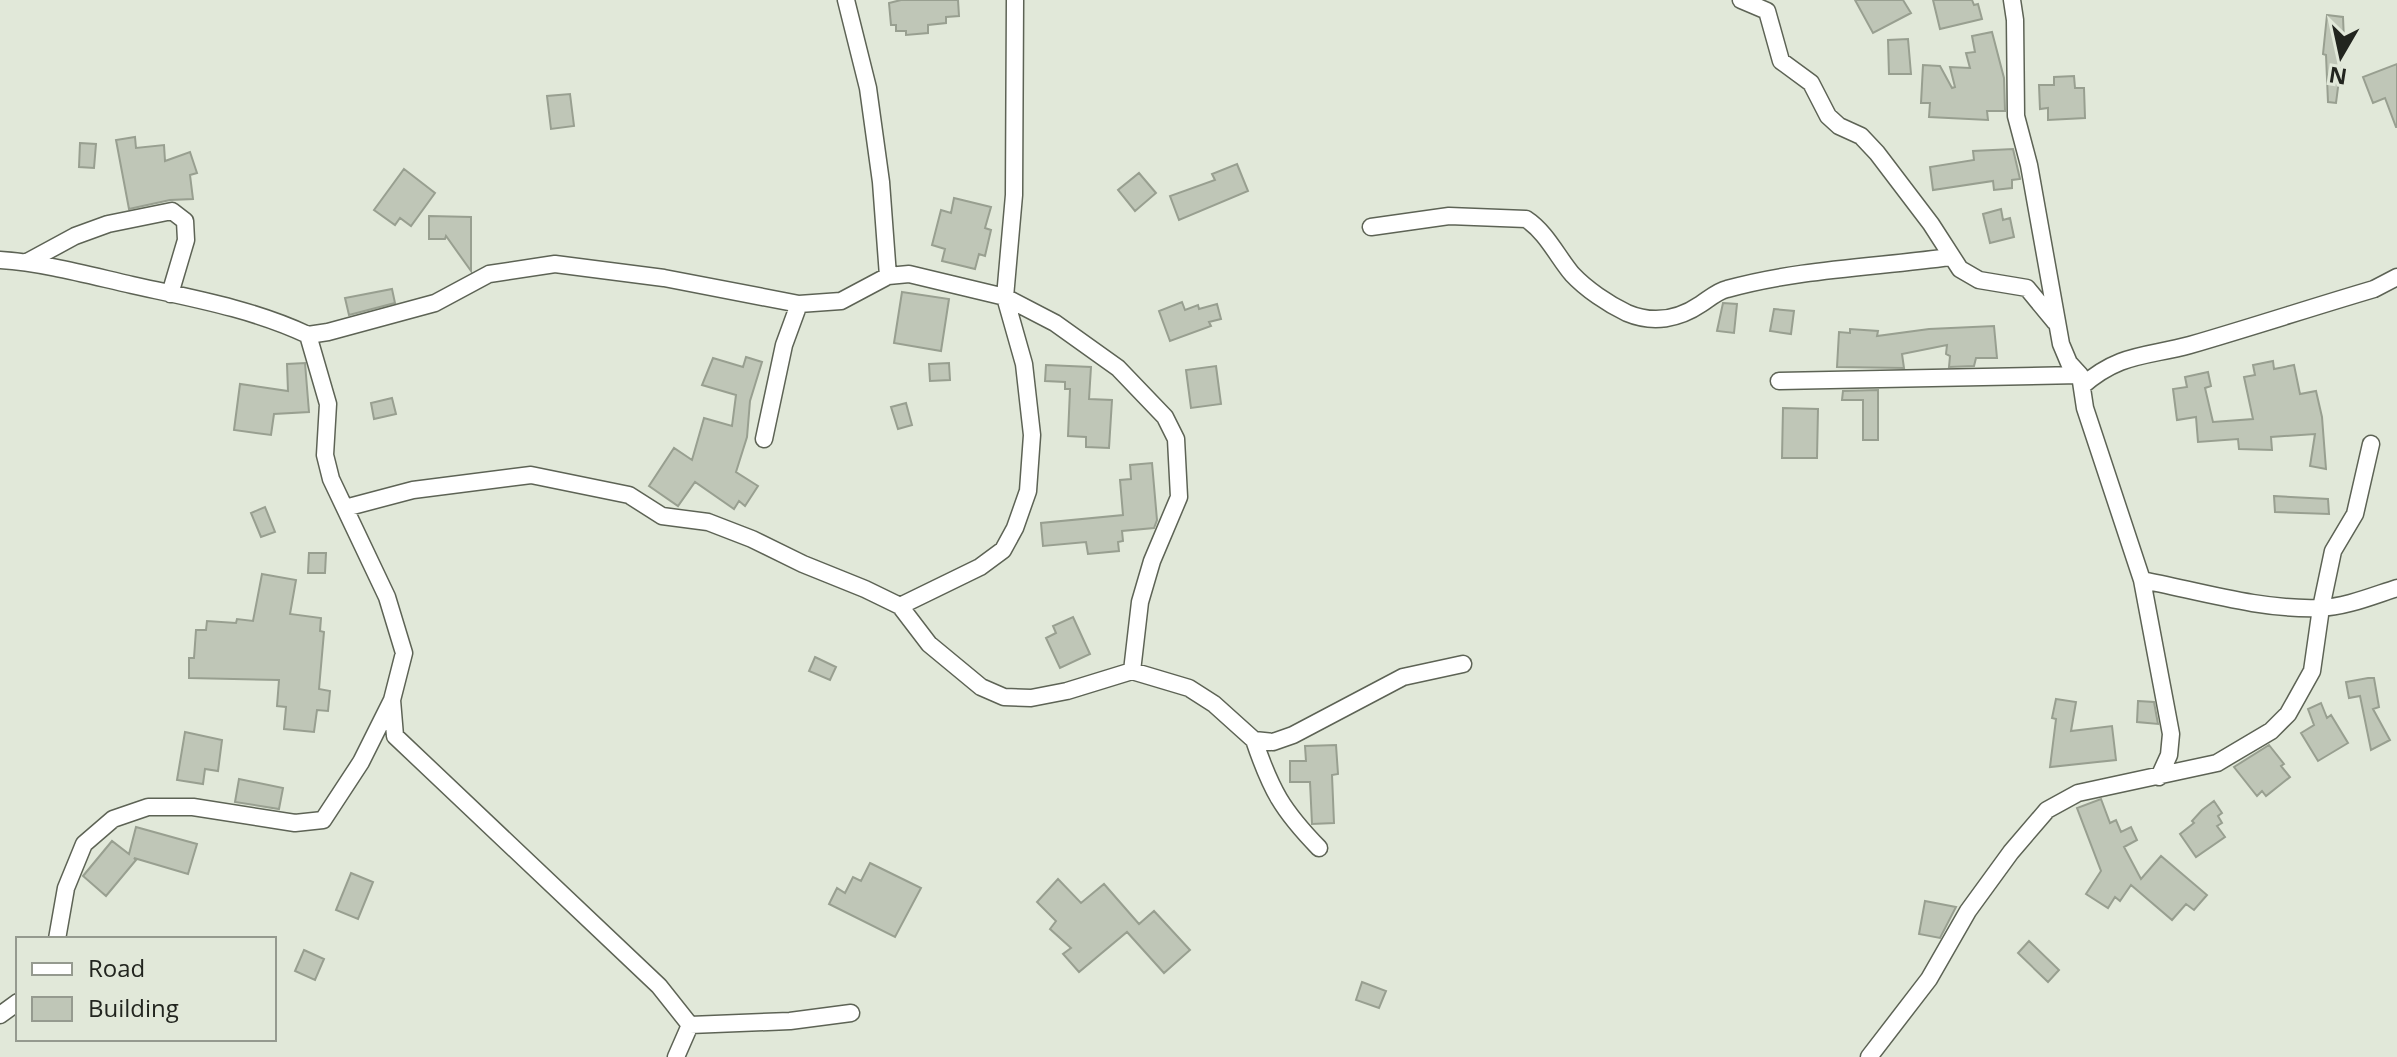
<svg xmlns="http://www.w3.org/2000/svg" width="2397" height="1057" viewBox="0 0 2397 1057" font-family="'Open Sans',sans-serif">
  <rect width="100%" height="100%" fill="#e1e8d9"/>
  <!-- building -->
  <path fill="#bfc6b7" stroke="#989f90" stroke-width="2" d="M901,0H958L959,16L946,17V23L928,25V33L906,35V31H896V25H891L889,3Z
    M1855,0H1903L1911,13L1873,33Z
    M1933,0H1972L1974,5L1978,4L1982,19L1940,29Z
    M2327,15L2343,17L2344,41L2336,103L2328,102L2326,55L2323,54Z
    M1992,32L2004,78L2005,111H1987L1988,120L1929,117L1930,103H1921L1923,65L1940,66L1952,88L1955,87L1950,67L1970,68L1966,53L1975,52L1972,36Z
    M1908,39L1911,74H1889L1888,40Z
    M2397,64V127H2396L2385,98L2373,103L2363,77Z
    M2074,76L2075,88H2084L2085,118L2048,120V108L2040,109L2039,85H2054V77Z
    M570,94L574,126L551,129L547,96Z
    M135,137L136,148L164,145L165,161L190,152L197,173L190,175L193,199L170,200L129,209L116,140Z
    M80,143L96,144L94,168L79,167Z
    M2013,149L2020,179L2012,180V188L1994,190L1993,181L1933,190L1930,167L1974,160L1973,151Z
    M1237,164L1248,191L1179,220L1170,196L1215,180L1212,174Z
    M404,169L435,193L411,226L400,218L395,225L374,210Z
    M1139,173L1156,193L1135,211L1118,190Z
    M954,198L991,207L985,228L991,230L985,256L979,254L975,269L942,261L945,249L932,245L941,210L951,213Z
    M2001,209L2003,220L2010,218L2014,237L1990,243L1983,214Z
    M429,216L471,217V271L446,236L445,239H429Z
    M392,289L395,303L349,315L345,298Z
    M902,292L949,299L941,351L894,343Z
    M1182,302L1185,310L1198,305L1199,309L1217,304L1221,319L1209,322L1211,326L1170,341L1159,311Z
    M1723,303L1737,304L1734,333L1717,331Z
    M1774,309L1794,311L1791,334L1770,331Z
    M1994,326L1997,358H1976L1974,366L1949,367L1950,356L1946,354L1947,345L1902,354L1904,368L1837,367L1839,332L1850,333V329L1878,331L1877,336L1929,329Z
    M746,357L762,362L750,401L747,437L736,472L758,486L745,506L739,501L734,509L695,482L678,506L649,486L674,448L692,460L704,418L732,426L736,395L702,385L713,358L743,367Z
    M2273,361L2274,369L2294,365L2300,394L2316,391L2322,417L2326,469L2310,466L2315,434L2271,437L2272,450L2239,449L2238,439L2198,442L2196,417L2177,420L2173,389L2187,387L2185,377L2208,372L2211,386L2205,388L2213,422L2253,419L2244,377L2255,375L2253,365Z
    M305,363L309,412L274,414L271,435L234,430L240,384L288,391L287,364Z
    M949,363L950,380L930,381L929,364Z
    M1046,365L1091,367L1089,399L1112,400L1109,448L1086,447V437L1068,436L1070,389H1065V382L1045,381Z
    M1216,366L1221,404L1191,408L1186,370Z
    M1878,390V440H1863V400H1842L1843,391Z
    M392,398L396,414L374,419L371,403Z
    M906,403L912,425L898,429L891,407Z
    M1783,408L1818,409L1817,458H1782Z
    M1152,463L1157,520L1154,528L1122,531L1123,541L1118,542L1119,551L1088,554L1086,542L1043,546L1041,523L1123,515L1120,480L1131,479L1130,465Z
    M2274,496L2328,499L2329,514L2275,512Z
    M265,507L275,532L261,537L251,513Z
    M309,553H326L325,573H308Z
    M262,574L296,580L290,614L321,618L320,631L324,632L319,689L330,691L328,711L317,710L314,732L284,729L286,707L277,706L279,680L189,678V658H194L196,630H206L207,621L236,623L237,619L253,621Z
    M1073,617L1090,654L1060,668L1046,638L1056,633L1053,626Z
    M815,657L836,667L830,680L809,671Z
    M2368,678H2374L2379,707L2373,709L2390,740L2371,750L2360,696L2349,698L2346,682Z
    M2056,699L2076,702L2071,731L2112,726L2116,760L2050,767L2056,719L2052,718Z
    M2138,701L2154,702L2158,724L2137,722Z
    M2321,703L2327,718L2331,715L2348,743L2318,761L2301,733L2314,725L2308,709Z
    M185,732L222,740L218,771L205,769L203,784L177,780Z
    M1336,745L1338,774L1332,775L1334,823L1312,824L1310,782H1290V761H1306L1305,746Z
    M2269,745L2284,764L2281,766L2290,777L2266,796L2262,791L2257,796L2234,767Z
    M239,779L283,788L279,809L235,802Z
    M2101,799L2110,823L2116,820L2121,832L2131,827L2137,840L2124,847L2141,879L2161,856L2207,895L2194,910L2186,904L2172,920L2131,885L2120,901L2115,897L2108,908L2086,894L2101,871L2077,808Z
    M2214,801L2222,813L2218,816L2222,823L2217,826L2225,837L2196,857L2180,834L2194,823L2192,821L2202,810Z
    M136,827L197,844L188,874L134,858L136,860L106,896L83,876L112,841L129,854Z
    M870,863L921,888L895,937L829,904L837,888L845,893L853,877L861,881Z
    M351,873L373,882L358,919L336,910Z
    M1058,879L1081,903L1104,884L1139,924L1154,911L1190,950L1164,973L1127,932L1079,972L1063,954L1071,948L1050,929L1056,921L1037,902Z
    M1925,901L1956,907L1940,938L1919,934Z
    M2029,941L2059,970L2048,982L2018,953Z
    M304,950L324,959L315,980L295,971Z
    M1362,982L1386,991L1379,1008L1356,1000Z"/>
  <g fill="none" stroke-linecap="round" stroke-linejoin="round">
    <!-- minor casing -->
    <g stroke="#5d6355" stroke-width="19">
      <path id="minor" d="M846,0L868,88L881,182L888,276
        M1741,0L1767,11L1781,61L1811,83L1828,116L1839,126L1861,136L1877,153L1931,224L1960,269L1979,280L2027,288L2055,322
        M2012,0L2015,20L2016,116L2029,165L2061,344L2069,363L2080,375L2085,408L2142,580L2171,734L2169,755L2159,777
        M1371,227L1449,216L1526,219C1546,232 1557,256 1572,274C1586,289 1608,304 1627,313C1653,324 1679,319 1701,304C1710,298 1718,291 1727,289C1798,269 1878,267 1950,257
        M0,260C45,263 88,275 132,285C191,298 253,309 308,335L328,404L325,455L331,479L387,597L404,653L392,700L395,736L659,986L690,1025
        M27,262L75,236L108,224L172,211L185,221L186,240L170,294
        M308,335L328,332L435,303L489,274L555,264L664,278L799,304L841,301L888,276L909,274L1005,297L1055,323L1118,368L1165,417L1176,439L1179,497L1152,561L1140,602L1132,671
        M1779,381L2080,375
        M2082,386C2120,353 2145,357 2190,345C2252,327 2313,307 2374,289L2397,277
        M764,439L784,345L799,304
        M345,508L413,490L531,475L629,495L662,516L708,522L752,539L803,564L865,589L900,606L929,644L981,687L1004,697L1031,698L1067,691L1132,671L1189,688L1214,704L1254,740L1273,742L1293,735L1403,677L1463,664
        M2142,580C2199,591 2260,610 2319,608C2346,607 2372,596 2397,588
        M900,606L980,567L1003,550L1015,528L1028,491L1032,435L1024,364L1005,297L1014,195L1015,0
        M1254,740C1271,790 1282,810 1319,848
        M57,939L66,888L84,844L113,819L148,807H193L295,823L323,820L361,762L392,700
        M0,1015L18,1002
        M690,1025L790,1021L851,1013
        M676,1057L690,1025
        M1869,1057L1929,979L1968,911L2011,852L2047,810L2078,793L2217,763L2271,731L2288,714L2312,671L2321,608L2333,551L2355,514L2371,444"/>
    </g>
    <!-- minor -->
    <use href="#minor" stroke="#fff" stroke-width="16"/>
  </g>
  <!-- legend -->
  <rect x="16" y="937" width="260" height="104" fill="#e1e8d9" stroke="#959a8f" stroke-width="2"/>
  <rect x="32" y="963" width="40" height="12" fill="#ffffff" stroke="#959a8f" stroke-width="2"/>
  <text x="88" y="977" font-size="24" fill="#22251f">Road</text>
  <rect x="32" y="997" width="40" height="24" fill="#bfc6b7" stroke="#959a8f" stroke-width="2"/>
  <text x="88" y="1017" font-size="24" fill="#22251f">Building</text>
  <!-- north arrow -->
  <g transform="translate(2341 56) rotate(189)" stroke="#e1e8d9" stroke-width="6" paint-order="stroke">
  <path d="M0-6L14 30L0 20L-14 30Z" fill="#22251f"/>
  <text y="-12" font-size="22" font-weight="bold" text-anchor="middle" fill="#22251f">N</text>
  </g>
</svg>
